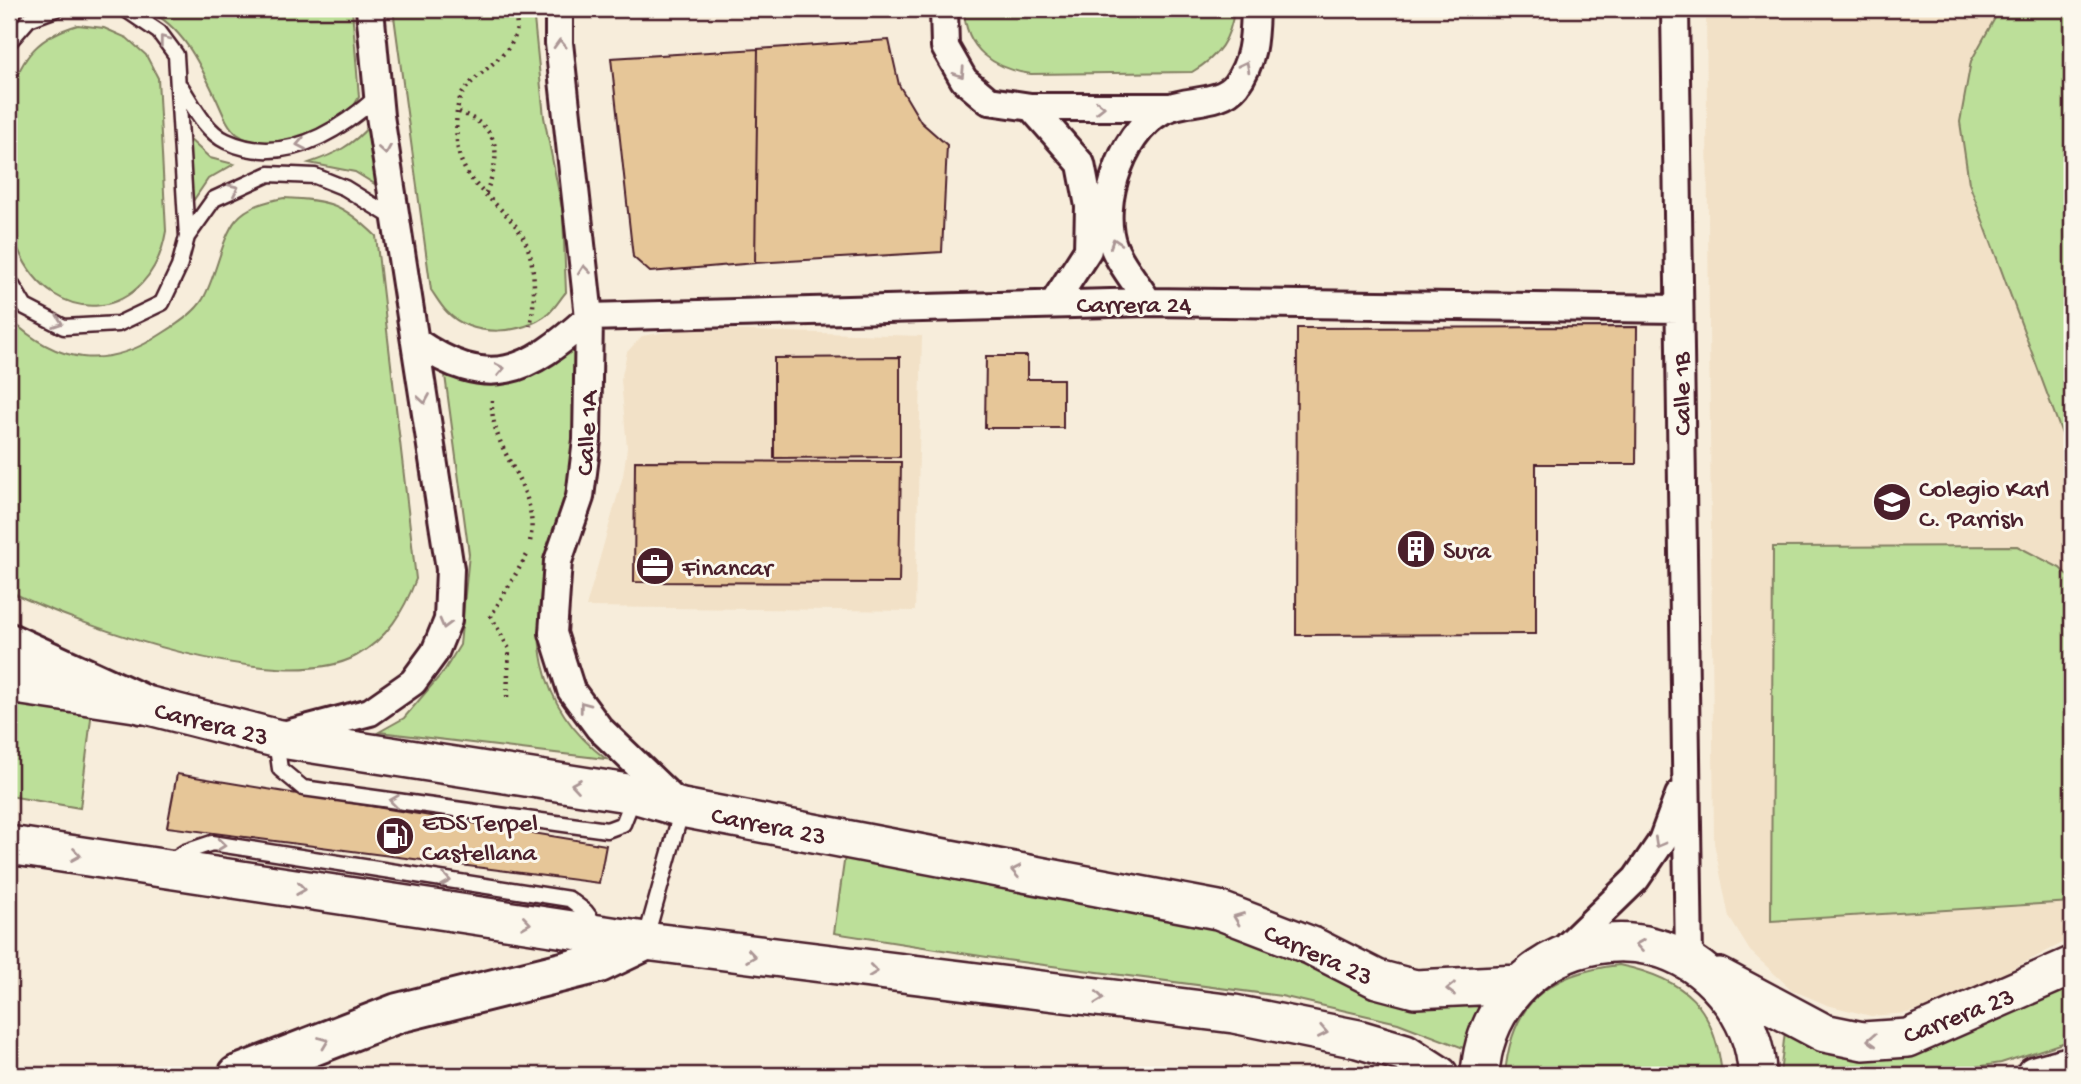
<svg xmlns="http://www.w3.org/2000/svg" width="2081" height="1084" viewBox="0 0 2081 1084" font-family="'Gochi Hand',sans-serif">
  <rect width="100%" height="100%" fill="#f7eddb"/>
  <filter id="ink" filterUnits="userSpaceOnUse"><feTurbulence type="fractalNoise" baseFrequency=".0143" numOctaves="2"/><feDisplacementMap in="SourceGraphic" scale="14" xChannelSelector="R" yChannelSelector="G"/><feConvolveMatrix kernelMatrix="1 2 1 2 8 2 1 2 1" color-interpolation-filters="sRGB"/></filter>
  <g filter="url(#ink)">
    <!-- built -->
    <path fill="#f2e1c7" d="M1706,9H2072V938L1947,1003L1907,1013L1871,1016L1827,1005L1792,990L1750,951L1729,917L1714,843Z
      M685,329L922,336L915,611L586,607L623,476L627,448L621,380L627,352L642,336Z"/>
    <!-- green -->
    <path fill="#bcdf99" stroke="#837f62" stroke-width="2" d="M146,9H352L359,97C347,121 326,134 300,139C280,142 255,147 237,134C226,125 221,108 215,96C199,62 182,26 146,9Z
      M393,9H533L544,117L563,213L566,292C560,299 555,308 548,314C522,335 472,338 447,312C441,306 436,297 431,290Z
      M964,9H1234C1231,39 1218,57 1192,72L1031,74C994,69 965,49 964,9Z
      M2000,9H2072V461L1969,183L1960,122L1971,61Z
      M78,25L104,28L127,38L146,55L158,78L166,231C151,321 54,333 18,249L11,93C22,55 40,36 78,25Z
      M370,125L378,186L355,172L309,163C335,154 352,146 370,125Z
      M188,138L210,158L234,164L208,179L193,201Z
      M284,198C330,200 343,204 376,236L416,579C404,611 387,639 356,656C281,697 81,627 9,591V318C57,364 106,371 163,333C176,325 195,313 203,299C216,277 222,237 236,220C247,206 268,201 284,198Z
      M575,340C577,364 584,391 582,415C580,435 576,457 572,478C567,502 553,524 548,548C530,633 533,703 606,759L379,732L404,718L444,671L460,645L469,554L444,368L468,378Z
      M2017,546L2060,568L2072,580V902L1771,921L1773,547Z
      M9,695L92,710L80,808L9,796Z
      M846,848L1216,923L1499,994L1474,1031L1466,1049L1398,1023L1281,996L1006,960L834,933Z
      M1619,965C1686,979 1715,1006 1722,1075H1505C1511,1002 1549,973 1619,965Z
      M2072,982V1040L2001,1063L1927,1075L1822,1072L1808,1075H1780L1785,1031L1911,1052L1941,1044Z"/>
    <!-- building -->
    <path fill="#e6c698" stroke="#4a1f2b" stroke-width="2" d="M889,40L899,85L921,122L947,145L942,252L755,263L758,49Z
      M758,49L755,263L650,272L633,257L611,58Z
      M1637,327L1636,464H1536V634L1296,635L1297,328Z
      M986,356H1027V379H1063V428H985Z
      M900,357V457L774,458V358Z
      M635,461L901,462L899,583L634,582Z
      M177,774L606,845L599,883L167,827Z"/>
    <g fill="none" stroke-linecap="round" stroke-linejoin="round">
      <!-- service casing -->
      <g stroke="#4a1f2b" stroke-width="19">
        <path id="service" d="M9,42L29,19L56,9
          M181,87C192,104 206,132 226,141C282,167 337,133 378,96
          M187,237L214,199L269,174L315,176L345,188L397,220
          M9,280L25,307L64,327L118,324L162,303L179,267L187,237L176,55L159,32L125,9
          M276,741L280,769L303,788L607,830L623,824L634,796
          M169,862L185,852L212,843L569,899L585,911L597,927
          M645,941L682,809"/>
      </g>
      <!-- minor casing -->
      <g stroke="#4a1f2b" stroke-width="32">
        <path id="minor" d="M559,9V43L589,317L587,440L580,497L558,561L553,633L571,690L599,728L678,804
          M944,9L945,47L964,80L989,101L1031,107L1081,164L1089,206L1088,250L1053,304
          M1675,9L1689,961
          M1031,107H1169
          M1148,302C1138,285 1122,267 1114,248C1096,204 1125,122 1171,107C1191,100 1222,103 1236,85C1254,61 1254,36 1255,9
          M415,341C489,392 527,373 589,317L1148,302L1679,309
          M283,735L370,712L413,682L435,652L448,620L450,569L380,116L370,9
          M1559,954L1636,879L1662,841L1679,795"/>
      </g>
      <!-- secondary casing -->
      <g stroke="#4a1f2b" stroke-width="42">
        <path id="secondary" d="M9,684L142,704L275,738L634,794L682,808L1218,910L1312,946L1377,979L1415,989L1519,984
          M9,845L645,941L1234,1014L1358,1039L1405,1053L1439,1075
          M1719,977L1824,1033L1863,1041L1908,1038L2072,966
          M1480,1075C1487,951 1643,895 1724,992C1744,1015 1757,1045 1757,1075
          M2035,1075L2072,1065"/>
      </g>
      <!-- trunk casing -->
      <g stroke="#4a1f2b" stroke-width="44">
        <path id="trunk" d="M9,643L142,704
          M238,1075L398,1013L599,963L645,941"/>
      </g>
      <!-- path -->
      <path stroke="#4a1f2b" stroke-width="4.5" stroke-dasharray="2 5" stroke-linecap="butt" d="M512,9C533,48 478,67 462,94C455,107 456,127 457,142C460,184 500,201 520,232C537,257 536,298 530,326
        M459,112C503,129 501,156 485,195
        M492,400C489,455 544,487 529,546
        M507,697L509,649L491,616L527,555"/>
      <!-- service -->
      <use href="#service" stroke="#fbf7ec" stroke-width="14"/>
      <!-- minor -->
      <use href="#minor" stroke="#fbf7ec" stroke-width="26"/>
      <!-- secondary -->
      <use href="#secondary" stroke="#fbf7ec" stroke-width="37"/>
      <!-- trunk -->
      <use href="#trunk" stroke="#fbf7ec" stroke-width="38"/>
    </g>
    <!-- one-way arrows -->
    <defs><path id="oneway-chevron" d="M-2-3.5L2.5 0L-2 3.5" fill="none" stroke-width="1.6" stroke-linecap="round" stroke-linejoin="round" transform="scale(1.75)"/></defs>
    <g stroke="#ab9695">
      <use href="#oneway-chevron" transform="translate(164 40) rotate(-128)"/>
      <use href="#oneway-chevron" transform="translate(560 44) rotate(-92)"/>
      <use href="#oneway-chevron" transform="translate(1245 66) rotate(-63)"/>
      <use href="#oneway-chevron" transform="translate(960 73) rotate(57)"/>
      <use href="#oneway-chevron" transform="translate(1100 107)"/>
      <use href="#oneway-chevron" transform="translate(301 144) rotate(169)"/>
      <use href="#oneway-chevron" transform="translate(385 150) rotate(81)"/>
      <use href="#oneway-chevron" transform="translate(234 189) rotate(-25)"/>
      <use href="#oneway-chevron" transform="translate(1115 243) rotate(-108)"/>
      <use href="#oneway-chevron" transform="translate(584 270) rotate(-96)"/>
      <use href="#oneway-chevron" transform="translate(58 322) rotate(20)"/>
      <use href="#oneway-chevron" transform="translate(500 369) rotate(-11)"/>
      <use href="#oneway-chevron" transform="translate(424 399) rotate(81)"/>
      <use href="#oneway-chevron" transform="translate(445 624) rotate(105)"/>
      <use href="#oneway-chevron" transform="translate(584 706) rotate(-127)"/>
      <use href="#oneway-chevron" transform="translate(576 785) rotate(-171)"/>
      <use href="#oneway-chevron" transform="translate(394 801) rotate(-172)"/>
      <use href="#oneway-chevron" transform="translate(1659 843) rotate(119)"/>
      <use href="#oneway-chevron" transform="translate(221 845) rotate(6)"/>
      <use href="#oneway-chevron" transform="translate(76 855) rotate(9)"/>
      <use href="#oneway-chevron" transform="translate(1016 871) rotate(-169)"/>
      <use href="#oneway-chevron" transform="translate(446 880) rotate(9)"/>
      <use href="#oneway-chevron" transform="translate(301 889) rotate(8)"/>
      <use href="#oneway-chevron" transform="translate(1238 918) rotate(-159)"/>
      <use href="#oneway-chevron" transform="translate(526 923) rotate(8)"/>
      <use href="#oneway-chevron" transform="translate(1640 945) rotate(-171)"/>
      <use href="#oneway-chevron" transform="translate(751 956) rotate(8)"/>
      <use href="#oneway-chevron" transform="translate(873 971) rotate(7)"/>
      <use href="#oneway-chevron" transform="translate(1451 989) rotate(180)"/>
      <use href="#oneway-chevron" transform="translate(1099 998) rotate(7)"/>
      <use href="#oneway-chevron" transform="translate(1323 1032) rotate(11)"/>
      <use href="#oneway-chevron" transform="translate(1872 1040) rotate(178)"/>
      <use href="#oneway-chevron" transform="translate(324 1042) rotate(-21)"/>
    </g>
  </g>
  <!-- icons -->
  <defs>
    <g id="school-disc" transform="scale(2.0125)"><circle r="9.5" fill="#4a1f2b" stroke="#fbf7ec"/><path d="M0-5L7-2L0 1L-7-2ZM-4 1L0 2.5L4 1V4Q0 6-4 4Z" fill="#fff"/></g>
    <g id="building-disc" transform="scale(2.0125)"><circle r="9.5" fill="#4a1f2b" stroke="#fbf7ec"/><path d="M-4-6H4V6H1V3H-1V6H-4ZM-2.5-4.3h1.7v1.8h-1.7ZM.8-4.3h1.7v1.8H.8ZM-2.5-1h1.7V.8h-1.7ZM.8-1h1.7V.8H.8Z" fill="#fff"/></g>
    <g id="office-disc" transform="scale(2.0125)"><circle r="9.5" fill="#4a1f2b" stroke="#fbf7ec"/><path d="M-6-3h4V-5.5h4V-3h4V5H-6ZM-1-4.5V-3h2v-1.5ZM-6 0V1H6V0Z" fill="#fff"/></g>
    <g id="fuel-disc" transform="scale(2.0125)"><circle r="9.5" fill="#4a1f2b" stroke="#fbf7ec"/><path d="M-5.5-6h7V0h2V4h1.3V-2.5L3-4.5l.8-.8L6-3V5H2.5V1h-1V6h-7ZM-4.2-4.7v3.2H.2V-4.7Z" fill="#fff"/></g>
  </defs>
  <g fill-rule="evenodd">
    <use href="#school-disc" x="1892" y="502"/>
    <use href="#building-disc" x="1416" y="549"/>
    <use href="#office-disc" x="655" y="566"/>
    <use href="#fuel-disc" x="395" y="836"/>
  </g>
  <g text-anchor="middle" stroke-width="6" stroke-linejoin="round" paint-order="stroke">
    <!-- street labels -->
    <g font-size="26" fill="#4a1f2b" stroke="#fbf7ec">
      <text x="1134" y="312">Carrera 24</text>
      <text transform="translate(1680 394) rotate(-91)" y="9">Calle 1B</text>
      <text transform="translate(585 433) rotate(-87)" y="9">Calle 1A</text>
      <text transform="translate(212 722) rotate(14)" y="9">Carrera 23</text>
      <text transform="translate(769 824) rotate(11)" y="9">Carrera 23</text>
      <text transform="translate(1319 953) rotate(24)" y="9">Carrera 23</text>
      <text transform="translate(1958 1014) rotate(-21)" y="9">Carrera 23</text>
    </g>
    <!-- poi labels -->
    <g font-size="26" fill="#4a1f2b" stroke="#fbf7ec" text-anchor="start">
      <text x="1919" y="496">Colegio Karl<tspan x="1919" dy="30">C. Parrish</tspan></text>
      <text x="1443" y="558">Sura</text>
      <text x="682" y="575">Financar</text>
      <text x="422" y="830">EDS Terpel<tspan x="422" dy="30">Castellana</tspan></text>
    </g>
  </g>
  <!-- margin -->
  <rect width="2081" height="1084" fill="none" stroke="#fbf7ec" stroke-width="35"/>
  <rect x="18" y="18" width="2046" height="1049" fill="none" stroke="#4a1f2b" stroke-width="2.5" filter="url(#ink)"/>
</svg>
